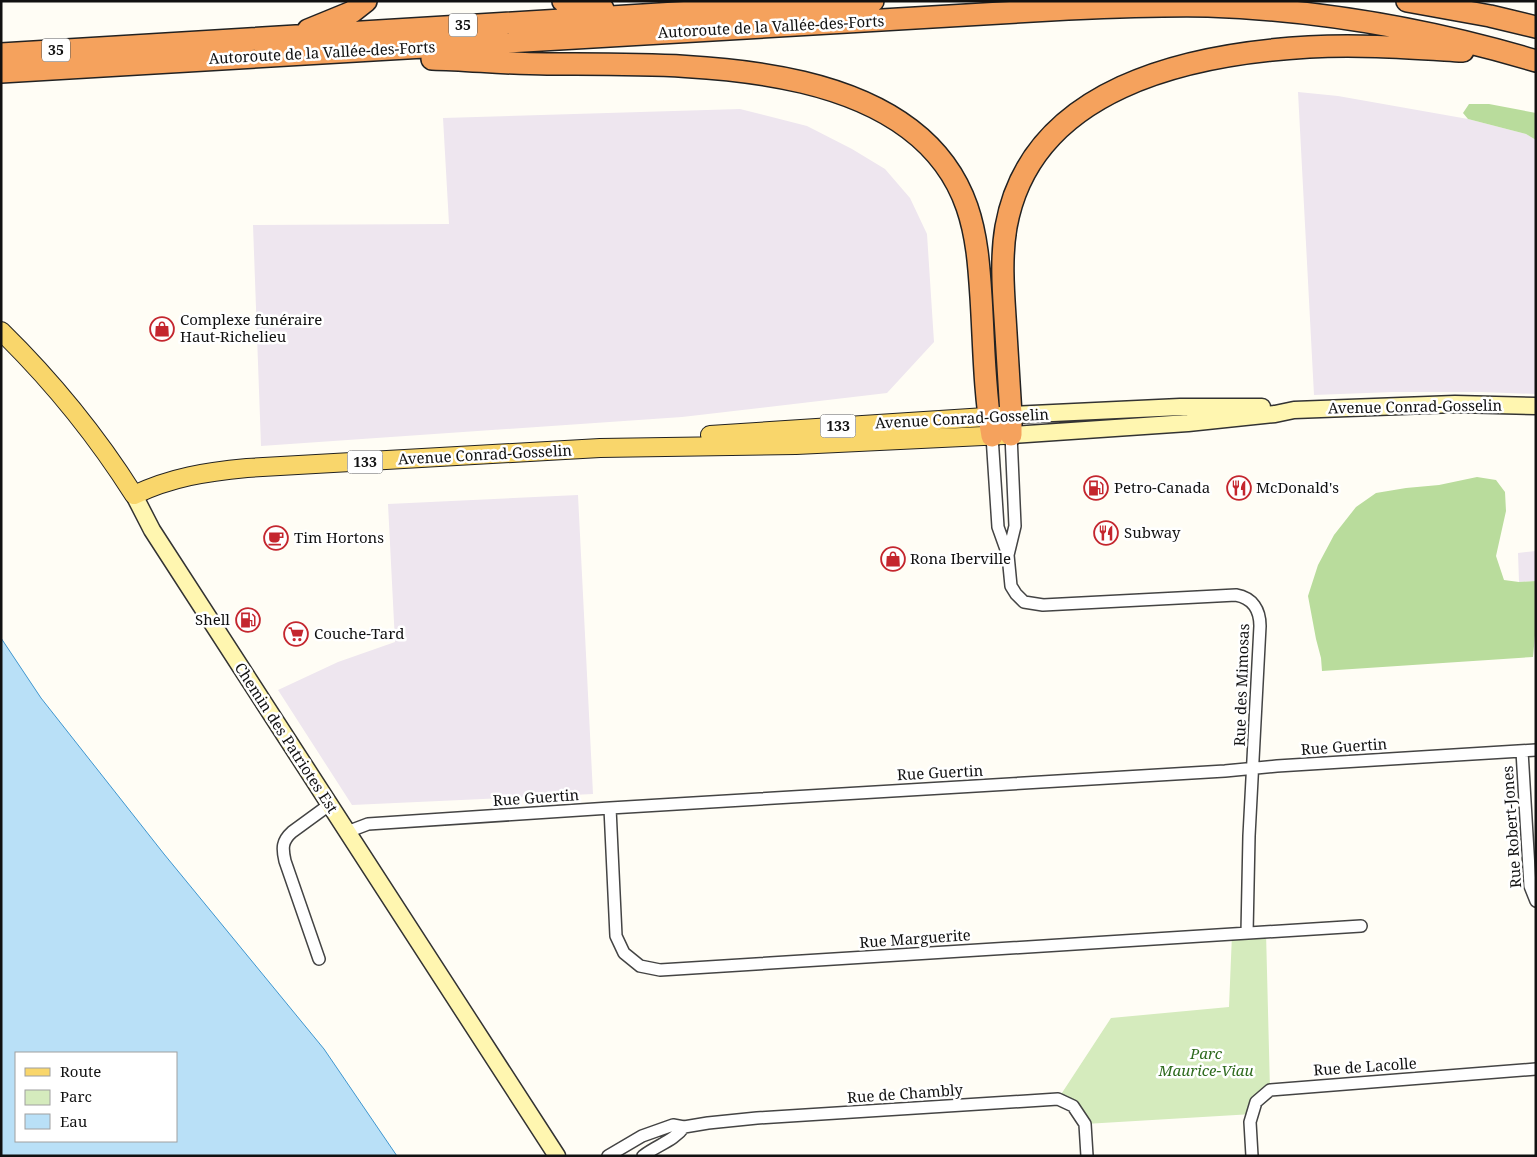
<svg xmlns="http://www.w3.org/2000/svg" width="1537" height="1157" viewBox="0 0 1537 1157" font-family="'Noto Serif',serif">
  <rect width="100%" height="100%" fill="#fffdf5"/>
  <!-- industrial -->
  <path fill="#eee6ef" d="M1298,92L1338,96L1468,119L1526,134L1536,140V394L1481,392H1393L1314,395Z
    M740,109L807,126L852,149L885,169L910,198L927,234L934,342L887,393L682,417L261,446L253,225L449,224L443,118Z
    M578,495L593,794L352,805L278,690L338,662L395,642L388,504Z
    M1536,551V581L1519,582L1518,553Z"/>
  <!-- green -->
  <path fill="#d5ebbd" d="M1266,932L1270,1090L1253,1114L1085,1124L1058,1099L1111,1018L1229,1007L1232,934Z"/>
  <!-- forest -->
  <path fill="#b9dc9c" d="M1469,104H1489L1536,113V140L1526,134L1468,119L1463,113Z
    M1477,477L1496,480L1505,492L1506,511L1496,556L1504,580L1519,582L1536,581V624L1533,657L1322,671L1321,658L1316,639L1308,596L1318,565L1334,535L1356,507L1376,493L1406,488L1439,485Z"/>
  <!-- water -->
  <path fill="#b9e0f7" stroke="#3f96cf" fill-rule="evenodd" d="M1,638L41,698L164,854L324,1049L397,1156H1ZM16,1053H176V1141H16Z"/>
  <g fill="none" stroke-linecap="round" stroke-linejoin="round">
    <!-- street casing -->
    <g stroke="#444" stroke-width="14">
      <path id="street" d="M992,436L998,527L1008,555L1011,586L1016,594L1024,602L1043,605L1236,595C1253,598 1260,610 1260,626L1249,836L1247,933
        M1008,555L1015,526L1011,435
        M1522,751L1530,886L1536,901
        M610,808L616,936L624,953L640,966L660,970L1361,926
        M347,832L368,824L610,808L1225,771L1277,766L1536,750
        M319,959L285,861C282,848 282,841 292,832L329,805
        M608,1156L642,1136L673,1125L684,1127L708,1123L757,1118L1058,1099L1073,1106L1085,1124L1087,1156
        M643,1156C657,1145 674,1141 684,1127
        M1252,1156L1250,1122L1256,1102L1270,1090L1536,1069"/>
    </g>
    <!-- secondary casing -->
    <g stroke="#333" stroke-width="19">
      <path id="secondary" d="M1011,415L1180,407H1262
        M1011,435L1188,423L1275,414L1294,410L1455,404L1536,406
        M134,495L152,530L557,1156"/>
    </g>
    <!-- primary casing -->
    <g stroke="#222" stroke-width="20">
      <path id="primary" d="M1,331C52,381 96,435 134,495C172,477 206,472 247,468L600,448L796,445L1004,435
        M710,435L1001,416"/>
    </g>
    <!-- highway casing -->
    <g stroke="#222" stroke-width="24">
      <path id="highway" d="M563,1L603,9
        M1407,1L1490,16L1536,27
        M308,30L352,12L366,1
        M1,54L873,1
        M432,59C470,60 509,64 547,64C677,65 914,54 967,207C977,236 979,266 981,297C984,343 984,390 992,436
        M1,72L1068,9C1114,7 1161,5 1208,6C1319,10 1429,29 1536,61
        M1011,435V415C1009,383 1007,350 1005,317C1003,287 1001,256 1006,227C1031,87 1189,54 1309,47C1360,44 1412,48 1463,51"/>
    </g>
    <!-- street -->
    <use href="#street" stroke="#fff" stroke-width="11"/>
    <!-- secondary -->
    <use href="#secondary" stroke="#fff6b0" stroke-width="16"/>
    <!-- primary -->
    <use href="#primary" stroke="#f9d66b" stroke-width="18"/>
    <!-- highway -->
    <use href="#highway" stroke="#f5a25d" stroke-width="21"/>
  </g>
  <!-- icons -->
  <defs>
    <g id="shop-ring" transform="scale(1.25)"><circle r="9.5" fill="#fff" stroke="#c4262e" stroke-width="1.5"/><path d="M-5-2.5h2.3a2.7 3.5 0 0 1 5.4 0H5L5.5 6h-11ZM-1.5-2.5h3a1.5 2.3 0 0 0-3 0Z" fill="#c4262e"/></g>
    <g id="fuel-ring" transform="scale(1.25)"><circle r="9.5" fill="#fff" stroke="#c4262e" stroke-width="1.5"/><path d="M-5.5-6h7V0h2V4h1.3V-2.5L3-4.5l.8-.8L6-3V5H2.5V1h-1V6h-7ZM-4.2-4.7v3.2H.2V-4.7Z" fill="#c4262e"/></g>
    <g id="restaurant-ring" transform="scale(1.25)"><circle r="9.5" fill="#fff" stroke="#c4262e" stroke-width="1.5"/><path d="M-5-6h1v4h1v-4h1v4h1v-4h1v5L-1.5 .5V6h-2V.5L-5-1ZM5-6V6H3V1.5H1.5Q1.5-4 5-6Z" fill="#c4262e"/></g>
    <g id="cafe-ring" transform="scale(1.25)"><circle r="9.5" fill="#fff" stroke="#c4262e" stroke-width="1.5"/><path d="M-5.5-4.5H6V0H3Q3 3.5 0 3.5H-2.5Q-5.5 3.5-5.5 0ZM3-3.2v2h1.7v-2ZM-6 4.5H4V6H-6Z" fill="#c4262e"/></g>
    <g id="supermarket-ring" transform="scale(1.25)"><circle r="9.5" fill="#fff" stroke="#c4262e" stroke-width="1.5"/><path d="M-6-5.5h2.5l.6 2H6L4.5 2H-2.5L-4.4-4H-6ZM-1.5 3.2a1.3 1.3 0 1 0 .1 0ZM3 3.2a1.3 1.3 0 1 0 .1 0Z" fill="#c4262e"/></g>
  </defs>
  <g fill-rule="evenodd">
    <use href="#shop-ring" x="162" y="329"/>
    <use href="#fuel-ring" x="1096" y="488"/>
    <use href="#restaurant-ring" x="1239" y="488"/>
    <use href="#restaurant-ring" x="1106" y="533"/>
    <use href="#cafe-ring" x="276" y="538"/>
    <use href="#shop-ring" x="893" y="559"/>
    <use href="#fuel-ring" x="248" y="620"/>
    <use href="#supermarket-ring" x="296" y="634"/>
  </g>
  <g text-anchor="middle" stroke-width="5" stroke-linejoin="round" paint-order="stroke">
    <!-- shield labels -->
    <g fill="#fff" stroke="#585858" stroke-width="1">
      <rect x="449" y="13.5" width="28" height="23" rx="4"/>
      <rect x="42" y="38.5" width="28" height="23" rx="4"/>
      <rect x="820.5" y="414.5" width="35" height="23" rx="4"/>
      <rect x="347.5" y="450.5" width="35" height="23" rx="4"/>
    </g>
    <g font-size="14" font-weight="bold" fill="#111">
      <text x="463" y="30">35</text>
      <text x="56" y="55">35</text>
      <text x="838" y="431">133</text>
      <text x="365" y="467">133</text>
    </g>
    <!-- street labels -->
    <g font-size="15" fill="#111" stroke="#fff">
      <text transform="translate(771 27) rotate(-3)" y="5">Autoroute de la Vallée-des-Forts</text>
      <text transform="translate(322 53) rotate(-3)" y="5">Autoroute de la Vallée-des-Forts</text>
      <text transform="translate(1415 407) rotate(-1)" y="5">Avenue Conrad-Gosselin</text>
      <text transform="translate(962 419) rotate(-3)" y="5">Avenue Conrad-Gosselin</text>
      <text transform="translate(485 455) rotate(-3)" y="5">Avenue Conrad-Gosselin</text>
      <text transform="translate(1242 685) rotate(-88)" y="5">Rue des Mimosas</text>
      <text transform="translate(286 738) rotate(57)" y="5">Chemin des Patriotes Est</text>
      <text transform="translate(1344 747) rotate(-4)" y="5">Rue Guertin</text>
      <text transform="translate(940 773) rotate(-3)" y="5">Rue Guertin</text>
      <text transform="translate(536 798) rotate(-4)" y="5">Rue Guertin</text>
      <text transform="translate(1512 827) rotate(-94)" y="5">Rue Robert-Jones</text>
      <text transform="translate(915 939) rotate(-4)" y="5">Rue Marguerite</text>
      <text transform="translate(1365 1067) rotate(-4)" y="5">Rue de Lacolle</text>
      <text transform="translate(905 1094) rotate(-4)" y="5">Rue de Chambly</text>
    </g>
    <!-- poi labels -->
    <g font-size="15" fill="#111" stroke="#fff" text-anchor="start">
      <text x="180" y="325">Complexe funéraire<tspan x="180" dy="17">Haut-Richelieu</tspan></text>
      <text x="1114" y="493">Petro-Canada</text>
      <text x="1256" y="493">McDonald's</text>
      <text x="1124" y="538">Subway</text>
      <text x="294" y="543">Tim Hortons</text>
      <text x="910" y="564">Rona Iberville</text>
      <text x="230" y="625" text-anchor="end">Shell</text>
      <text x="314" y="639">Couche-Tard</text>
    </g>
    <!-- park labels -->
    <g font-size="15" font-style="italic" fill="#2f6b1f" stroke="#fff">
      <text x="1206" y="1059">Parc<tspan x="1206" dy="17">Maurice-Viau</tspan></text>
    </g>
  </g>
  <!-- border -->
  <rect width="1537" height="1157" fill="none" stroke="#111111" stroke-width="5"/>
  <!-- legend -->
  <rect x="15" y="1052" width="162" height="90" fill="#ffffff" stroke="#a0a0a0"/>
  <rect x="25" y="1068" width="25" height="8" fill="#f9d66b" stroke="#a0a0a0"/>
  <text x="60" y="1077" font-size="15" fill="#111111">Route</text>
  <rect x="25" y="1090" width="25" height="15" fill="#d5ebbd" stroke="#a0a0a0"/>
  <text x="60" y="1102" font-size="15" fill="#111111">Parc</text>
  <rect x="25" y="1114" width="25" height="15" fill="#b9e0f7" stroke="#a0a0a0"/>
  <text x="60" y="1127" font-size="15" fill="#111111">Eau</text>
</svg>
